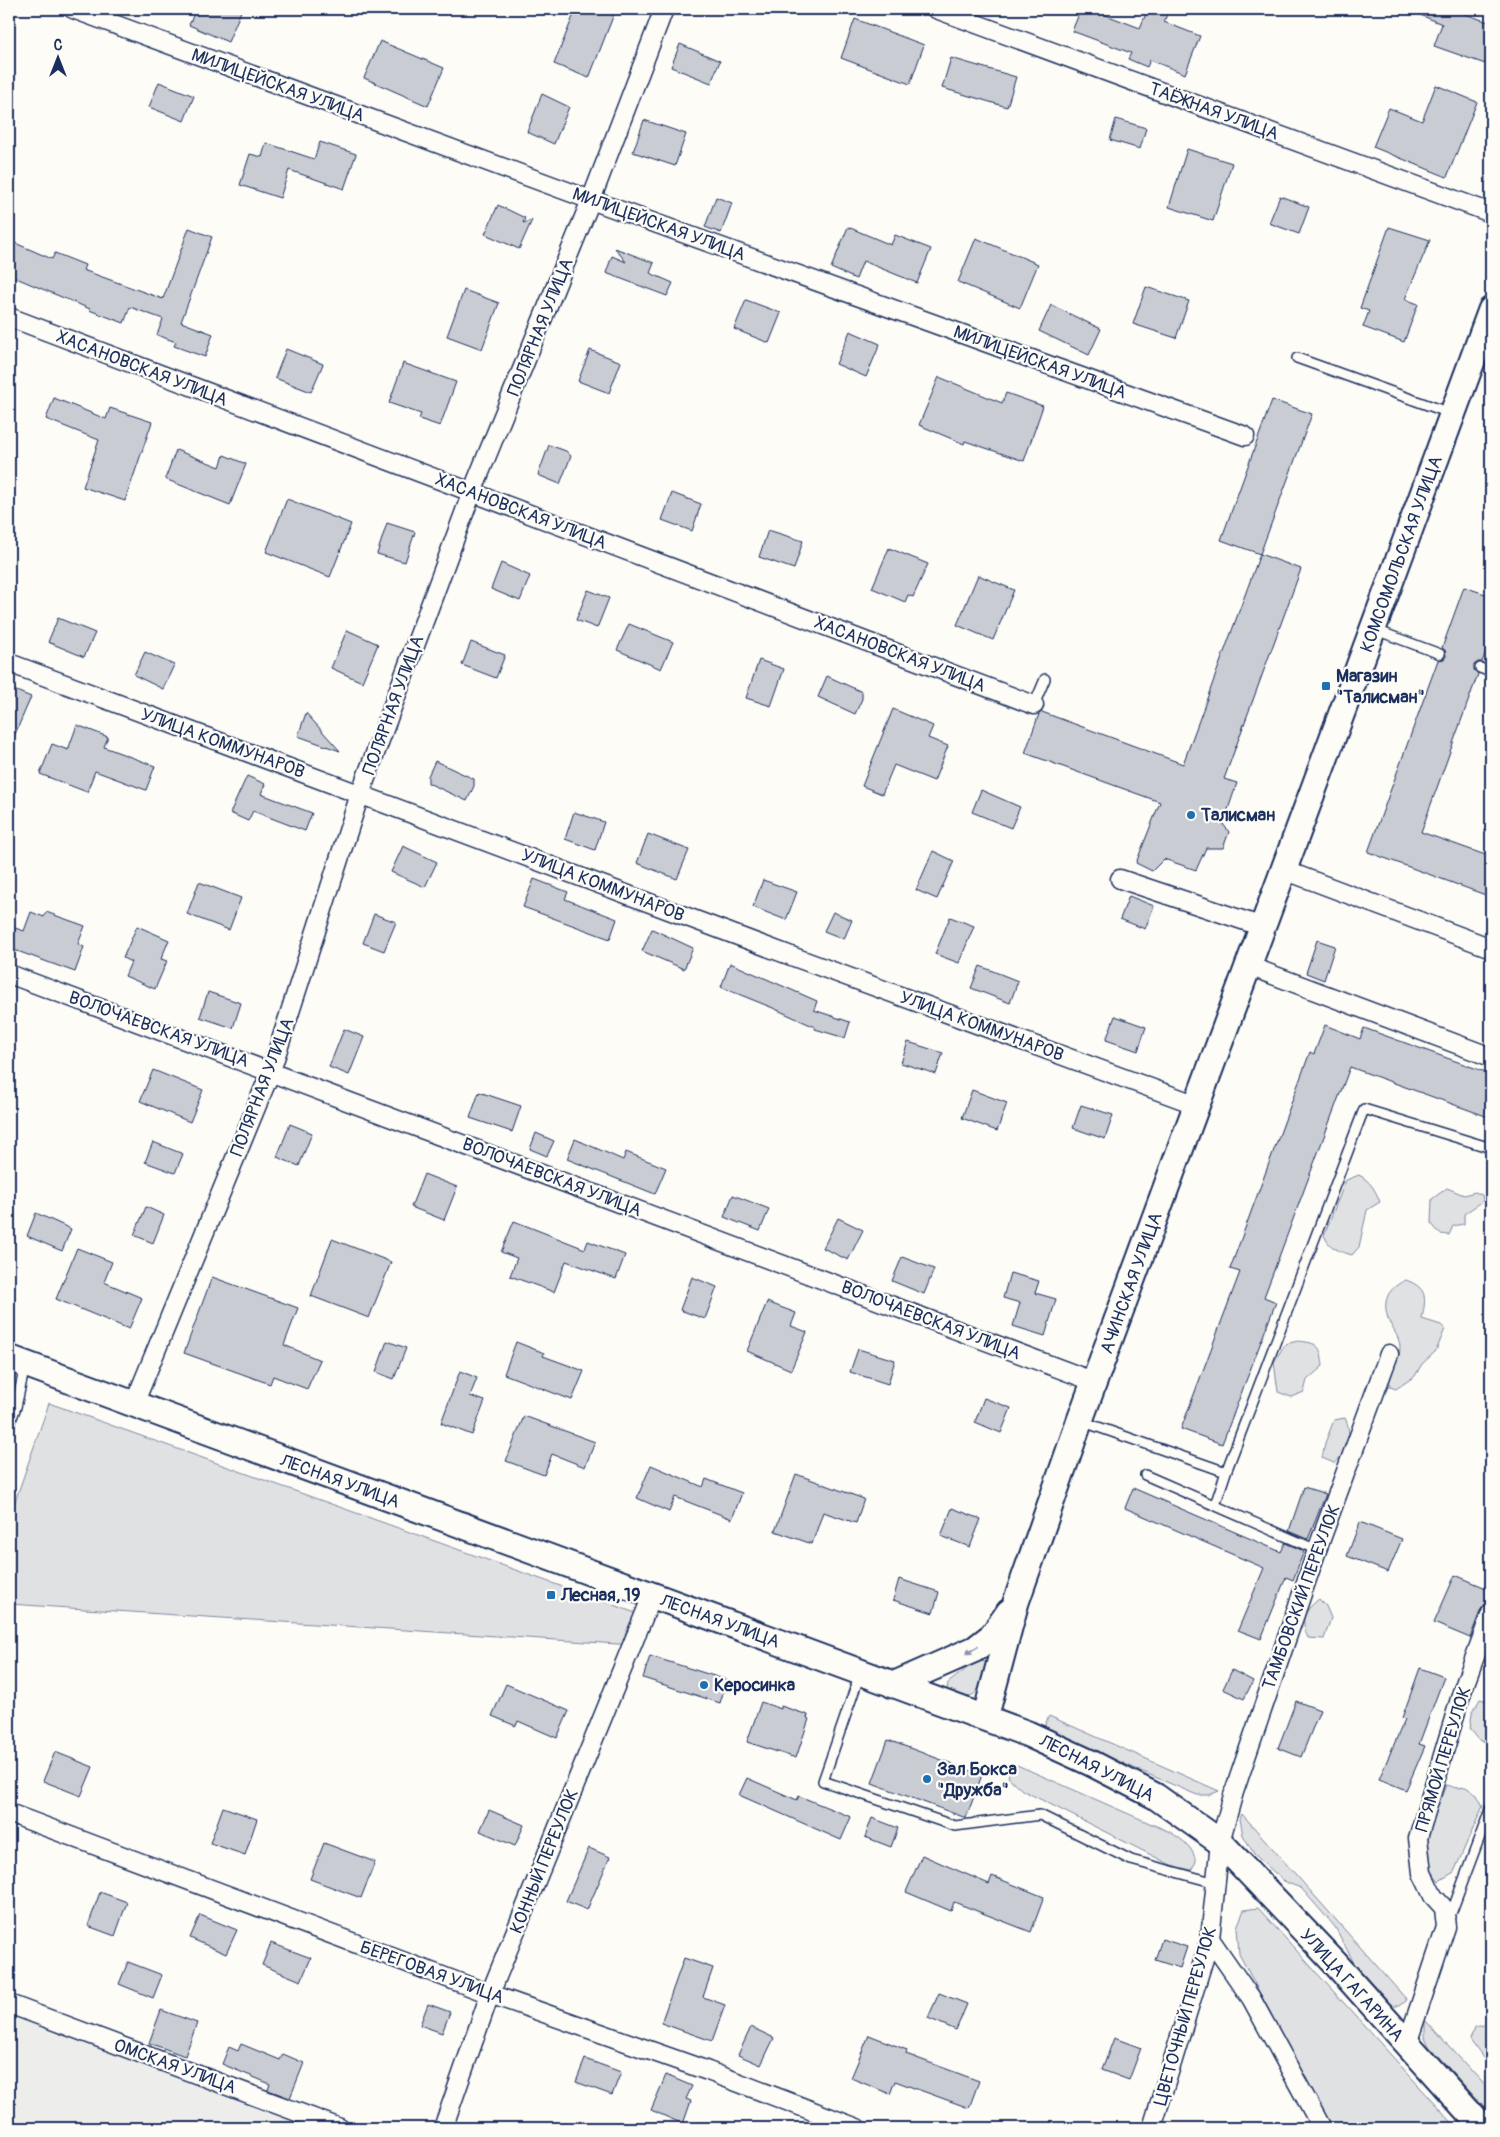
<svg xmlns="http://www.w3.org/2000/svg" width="1500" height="2137" viewBox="0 0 1500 2137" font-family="Pangolin,sans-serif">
  <rect width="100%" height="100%" fill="#fdfcf7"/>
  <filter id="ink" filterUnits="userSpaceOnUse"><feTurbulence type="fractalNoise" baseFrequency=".02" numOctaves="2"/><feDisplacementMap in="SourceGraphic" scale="10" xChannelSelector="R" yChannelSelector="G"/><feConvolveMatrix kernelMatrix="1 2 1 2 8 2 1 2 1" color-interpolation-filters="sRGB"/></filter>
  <g filter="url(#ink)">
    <!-- built -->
    <path fill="#edeeec" d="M9,2005L340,2128H9Z"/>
    <!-- green -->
    <path fill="#e0e1e3" stroke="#7e88a0" d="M1359,1175C1370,1181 1375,1189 1380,1202L1367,1210L1359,1247L1352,1255C1338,1251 1329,1248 1324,1235L1346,1180Z
      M1447,1188L1464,1195L1475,1192L1482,1195L1483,1201L1464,1214V1224L1453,1226L1449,1235L1440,1234L1431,1223L1432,1199Z
      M1406,1280C1428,1288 1426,1298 1422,1319L1441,1325L1445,1329L1436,1351L1422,1364L1415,1376L1396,1389L1390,1387C1387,1371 1401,1361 1400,1346C1399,1336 1392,1329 1389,1321C1381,1301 1388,1288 1406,1280Z
      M1298,1341C1318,1343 1321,1345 1323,1366L1307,1380L1304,1392L1291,1397L1278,1392L1274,1362L1285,1344Z
      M49,1403L644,1616L633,1645L9,1604V1519Z
      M1345,1418C1353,1434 1348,1453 1334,1463L1322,1458L1325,1443L1334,1420Z
      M1319,1599L1326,1606L1331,1618L1324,1639L1308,1638C1300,1619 1303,1612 1319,1599Z
      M977,1660L986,1662C981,1680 982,1698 960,1698C953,1698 950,1695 947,1690L948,1683Z
      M1480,1699L1491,1702V1743L1480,1741L1470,1729L1472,1713Z
      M1049,1716L1219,1791L1209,1795H1197L1043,1729Z
      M1017,1765L1170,1832C1183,1840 1193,1847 1196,1862L1191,1870L1173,1866L1022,1790L1008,1777L1011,1766Z
      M1446,1785L1456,1788L1466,1787L1477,1795L1483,1806L1454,1872L1439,1881C1414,1853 1435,1815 1446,1785Z
      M1242,1814L1407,2000L1400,2006H1393L1388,2001L1354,1963L1335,1927L1301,1888L1285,1882L1254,1854L1243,1835L1240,1819Z
      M1258,1908L1457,2128H1332L1239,1954L1237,1927L1244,1910Z
      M1425,2020L1491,2092V2115L1429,2046L1425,2037Z
      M1488,2024L1491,2026V2062L1483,2058L1470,2040L1474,2027Z"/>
    <!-- building -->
    <path fill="#c9ccd3" stroke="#1b2f5e" d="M196,9H242L228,42L189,25Z
      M576,9H601L614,14L589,78L554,64Z
      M1081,9H1090L1140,28L1148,9H1154L1167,14L1164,22L1200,36L1185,74L1150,60L1147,67L1128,59L1131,53L1072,31Z
      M1406,9H1451L1491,23V66L1434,46L1442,24Z
      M855,19L924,45L910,84L841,58Z
      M380,41L444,68L428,106L364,78Z
      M680,44L720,61L711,83L671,67Z
      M951,58L1016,77L1007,107L942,88Z
      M159,82L194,96L184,121L149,107Z
      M1436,85L1477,102L1447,177L1373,147L1389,108L1422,121Z
      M542,94L569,107L554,144L527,132Z
      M1116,119L1146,128L1140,149L1110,140Z
      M644,120L686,134L675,166L633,152Z
      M320,142L356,154L344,189L289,170L280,198L240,185L250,154L262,157L266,143L314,159Z
      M1187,149L1232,163L1213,221L1169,207Z
      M1280,196L1309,207L1299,234L1269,223Z
      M716,197L732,203L721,233L705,227Z
      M498,205L525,218L523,223L532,220L519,249L485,234Z
      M848,227L891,245L895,235L931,249L917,283L863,261L856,279L831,268Z
      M1389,227L1430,240L1405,299L1418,304L1404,342L1363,327L1369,311L1360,308Z
      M189,228L212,237L181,322L213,334L205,357L174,346L176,342L157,335L163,319L130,307L124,323L89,310L90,309L9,275V258L15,243L52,259L55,253L85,265L83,270L163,299Z
      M976,238L1038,264L1020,308L958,282Z
      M615,248L654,263L650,273L673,283L667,296L606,273L612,256L626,262Z
      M1146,287L1189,301L1176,338L1133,324Z
      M464,290L499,303L482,349L447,336Z
      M746,300L781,313L769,343L734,329Z
      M1051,305L1101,329L1089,355L1039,331Z
      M850,331L880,344L866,377L836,364Z
      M286,349L323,364L311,392L275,378Z
      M590,350L621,362L609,393L578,381Z
      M403,363L456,382L440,426L419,419L421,414L389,403Z
      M939,377L1002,403L1006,393L1043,406L1024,461L965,441L964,444L919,425Z
      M54,398L106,419L110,408L152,422L125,501L83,487L99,440L46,419Z
      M1272,400L1312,414L1260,554L1221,540Z
      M549,445L566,451L571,456L560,484L538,475Z
      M176,450L220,467L224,455L246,464L230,505L165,479Z
      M672,493L701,504L692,531L662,520Z
      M287,499L351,524L330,577L266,552Z
      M387,523L415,532L405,562L377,554Z
      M768,530L803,541L794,569L759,557Z
      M889,548L928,564L913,597L908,595L905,602L872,588Z
      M1260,554L1301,569L1224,779L1237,783L1223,824L1229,832L1223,848H1206L1196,870L1164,859L1152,871L1136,863L1160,802L1025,753L1039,714L1042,712L1183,764Z
      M501,563L530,576L520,601L491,589Z
      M978,575L1014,590L993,640L957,625Z
      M1464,587L1491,596V638L1482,662H1478L1474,665V670L1478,674L1421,832L1491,857V897L1368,852L1438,660L1444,659L1446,656L1445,650L1442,648Z
      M588,590L609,598L597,628L576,620Z
      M58,618L95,633L84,657L48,642Z
      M629,624L673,642L661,669L617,650Z
      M347,630L378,644L362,682L331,668Z
      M471,642L505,655L496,678L462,665Z
      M145,652L174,665L163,689L134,675Z
      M759,660L784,669L771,706L746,698Z
      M827,676L862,692V699L855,714L818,697Z
      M9,688L31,697L9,748Z
      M893,709L933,726L928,738L948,746L934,781L894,765L882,794L862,786Z
      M306,713L340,751L298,736Z
      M77,725L108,737L104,747L155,766L146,790L95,771L87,792L40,774L52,744L68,750Z
      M435,761L474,779V786L467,801L428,783V776Z
      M247,776L265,784L261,794L312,813L305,831L253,811L248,821L230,813Z
      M981,790L1020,807L1011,828L972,812Z
      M574,812L604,822L595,850L565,839Z
      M648,834L689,850L677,879L637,863Z
      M403,846L437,862L425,887L391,872Z
      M933,851L954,861L937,899L916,890Z
      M534,879L568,892L565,899L617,919L610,939L523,907Z
      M763,880L797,892L786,920L753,907Z
      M199,882L241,898L229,930L187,914Z
      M1129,896L1154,906L1145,929L1120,919Z
      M31,912L44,917L46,912L85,926L78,944L84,947L75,972L9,948V926L24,931Z
      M833,912L852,920L844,939L824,931Z
      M374,914L396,922L384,951L363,943Z
      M950,917L974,926L959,963L935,954Z
      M137,926L169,940L161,959L167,961L155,989L125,976L131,962L123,958Z
      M652,929L693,948L684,969L642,951Z
      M1317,940L1335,946L1324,980L1306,973Z
      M730,963L817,1001L814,1010L850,1022L845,1038L815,1029V1027L773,1008L721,987Z
      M980,966L1018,981L1010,1003L971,988Z
      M208,992L241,1003L233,1028L200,1017Z
      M1115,1016L1146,1027L1138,1051L1106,1040Z
      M1325,1025L1360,1039L1364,1028L1491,1074V1118L1350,1067L1264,1297L1276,1302L1222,1444L1181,1429L1240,1272L1230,1269L1310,1052L1314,1054Z
      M344,1029L364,1037L349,1075L329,1067Z
      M908,1042L943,1053L936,1074L901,1063Z
      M153,1070L203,1090L190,1122L140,1101Z
      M972,1090L1007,1103L997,1131L962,1118Z
      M479,1092L521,1106L512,1132L470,1118Z
      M1081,1105L1113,1115L1105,1139L1073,1128Z
      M290,1124L312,1133L299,1166L277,1157Z
      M536,1133L554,1141L547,1156L530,1149Z
      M575,1139L623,1160L626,1152L666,1168L655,1194L567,1159Z
      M153,1142L183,1154L175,1173L145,1162Z
      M424,1174L457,1187L444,1220L411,1207Z
      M733,1195L769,1209L760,1231L724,1217Z
      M146,1207L164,1215L153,1243L134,1235Z
      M36,1213L71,1229L62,1251L27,1236Z
      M838,1218L863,1230L848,1260L823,1248Z
      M514,1221L585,1249L588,1241L625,1255L616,1279L566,1261L554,1292L510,1276L517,1258L501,1252Z
      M332,1239L391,1262L369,1318L311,1296Z
      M77,1248L112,1262L104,1282L142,1298L129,1329L56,1299Z
      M902,1257L934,1269L924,1294L892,1281Z
      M1010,1273L1039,1281L1035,1293L1056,1299L1045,1336L1013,1326L1020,1303L1003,1298Z
      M212,1277L298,1308L284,1345L320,1360L307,1389L273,1376L270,1384L184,1353Z
      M692,1277L717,1287L705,1319L680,1310Z
      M767,1302L796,1313L791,1326L807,1332L791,1370L747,1351Z
      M387,1341L406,1348L394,1379L376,1372Z
      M516,1342L544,1353L543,1356L584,1371L572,1400L504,1374Z
      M858,1349L895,1360L888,1384L850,1372Z
      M460,1371L477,1378L470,1396L485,1401L472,1435L441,1423Z
      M984,1398L1011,1408L1001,1433L975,1422Z
      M524,1416L595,1442L585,1467L552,1454L544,1475L506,1461Z
      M651,1465L703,1487L706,1479L742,1493L732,1519L675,1497L669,1512L637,1498Z
      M796,1474L864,1499L856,1523L823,1512L812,1544L775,1531Z
      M1304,1487L1326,1494L1308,1539L1289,1531Z
      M1133,1488L1281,1552L1285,1543L1304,1551L1293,1580L1286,1577L1261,1639L1238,1630L1264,1568L1125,1508Z
      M952,1508L981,1519L970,1547L941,1536Z
      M1360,1522L1402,1539L1388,1572L1347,1556Z
      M1455,1575L1491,1590V1603L1485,1605L1481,1609L1470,1638L1434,1623Z
      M899,1579L939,1592L933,1613L893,1600Z
      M650,1656L727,1680L720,1703L643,1678Z
      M1420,1668L1444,1677L1419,1744L1425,1746L1406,1790L1379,1779L1405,1719L1402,1718Z
      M1232,1670L1253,1681L1244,1699L1223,1689Z
      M506,1684L569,1711L557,1738L518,1721L516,1726L492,1716Z
      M1296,1701L1320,1710L1301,1757L1278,1748Z
      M761,1702L781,1709V1706L808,1715L807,1718L809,1719L796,1758L747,1742Z
      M888,1740L982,1775L966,1818L872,1783Z
      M55,1752L93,1767L81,1796L43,1781Z
      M747,1778L797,1800L799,1796L851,1817L841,1840L739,1795Z
      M223,1807L257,1819L245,1855L210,1843Z
      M489,1810L524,1825L515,1846L480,1831Z
      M872,1818L898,1828L891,1847L865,1837Z
      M324,1843L375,1862L361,1898L310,1879Z
      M589,1848L610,1857L587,1910L566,1901Z
      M922,1855L989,1884L992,1876L1044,1897L1031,1932L954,1902L951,1911L906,1892Z
      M100,1892L127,1902L115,1936L88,1926Z
      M200,1915L237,1930L226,1954L190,1938Z
      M1162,1939L1187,1947L1180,1968L1155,1960Z
      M271,1943L311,1958L301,1981L262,1965Z
      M684,1958L713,1968L703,1997L725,2005L712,2041L661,2023Z
      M128,1962L162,1975L153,1998L119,1984Z
      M939,1993L967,2004L956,2030L928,2018Z
      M428,2004L450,2012L442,2033L420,2025Z
      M161,2010L197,2023L185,2056L149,2043Z
      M751,2027L774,2038L761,2065L738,2055Z
      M869,2035L907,2050L906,2054L979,2081L969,2108L895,2081L890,2094L851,2078Z
      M1114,2038L1141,2048L1129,2080L1102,2070Z
      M241,2044L280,2060L283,2054L304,2063L290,2098L268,2090L270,2084L222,2064L229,2047L238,2051Z
      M585,2059L621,2072L612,2095L576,2082Z
      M666,2075L692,2086L686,2099L691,2101L683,2124L651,2110Z"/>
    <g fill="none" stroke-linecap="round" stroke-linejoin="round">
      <!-- lane casing -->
      <g stroke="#1b2f5e" stroke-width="12">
        <path id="lane" d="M1297,358L1450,413
          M1373,629L1440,654
          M1480,668L1491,672
          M1034,705L1045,679
          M1081,1421L1226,1472L1364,1109L1491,1148
          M9,1426L16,1407L25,1366
          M1145,1475L1317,1550
          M1215,1505L1226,1472
          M860,1674L823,1781L955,1826L1040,1815L1131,1860L1216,1883
          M1449,1919L1491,1807"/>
      </g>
      <!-- street casing -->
      <g stroke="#1b2f5e" stroke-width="21">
        <path id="street" d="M73,9L591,200L1245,436
          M936,9L1491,213
          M9,317L1034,705
          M9,663L794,957L1197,1105
          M1284,870L1491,948
          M1120,879L1263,927
          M1249,966L1491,1057
          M9,974L1095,1382
          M134,1404L271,1071L360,794L472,492L591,200L664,9
          M9,1813L490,1994L708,2071L857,2128
          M1210,1939L1251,1998L1322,2128
          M9,2004L340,2128
          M1407,2044L1446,1927L1444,1908L1433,1896L1422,1873L1418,1838L1462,1692L1491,1613
          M443,2128L490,1994L652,1596
          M1152,2128L1210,1939L1220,1842L1234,1792L1317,1550L1389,1354"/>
      </g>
      <!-- secondary casing -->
      <g stroke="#1b2f5e" stroke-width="29">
        <path id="secondary" d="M9,1358L1028,1734L1091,1763L1155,1796L1220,1842L1334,1962L1483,2128
          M893,1685L975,1649L993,1635L1009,1612
          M985,1718L1016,1602L1080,1420L1491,310"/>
      </g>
      <!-- lane -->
      <use href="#lane" stroke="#fdfcf7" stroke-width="9"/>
      <!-- street -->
      <use href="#street" stroke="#fdfcf7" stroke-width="18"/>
      <!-- secondary -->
      <use href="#secondary" stroke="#fdfcf7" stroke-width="25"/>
    </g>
    <!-- one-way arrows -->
    <defs><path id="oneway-solid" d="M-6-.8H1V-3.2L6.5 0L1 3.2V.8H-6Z" transform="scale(1.25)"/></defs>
    <use fill="#8c96aa" href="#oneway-solid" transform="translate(972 1650) rotate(149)"/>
  </g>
  <!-- markers -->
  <g fill="#1f6fb2" stroke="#fdfcf7" stroke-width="2">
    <rect x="1321" y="681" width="10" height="10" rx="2.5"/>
    <circle cx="1191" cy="815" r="5"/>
    <rect x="546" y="1590" width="10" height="10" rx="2.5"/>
    <circle cx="704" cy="1685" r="5"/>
    <circle cx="927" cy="1779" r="5"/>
  </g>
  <g text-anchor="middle" stroke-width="4.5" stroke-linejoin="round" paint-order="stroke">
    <!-- street labels -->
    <g font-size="18" fill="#1b2f5e" stroke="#fdfcf7">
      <text transform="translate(278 85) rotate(20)" y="6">МИЛИЦЕЙСКАЯ УЛИЦА</text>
      <text transform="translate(1214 111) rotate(20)" y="6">ТАЁЖНАЯ УЛИЦА</text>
      <text transform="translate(659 224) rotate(20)" y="6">МИЛИЦЕЙСКАЯ УЛИЦА</text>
      <text transform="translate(540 327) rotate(-68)" y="6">ПОЛЯРНАЯ УЛИЦА</text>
      <text transform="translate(1040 362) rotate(20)" y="6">МИЛИЦЕЙСКАЯ УЛИЦА</text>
      <text transform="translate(142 368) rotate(21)" y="6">ХАСАНОВСКАЯ УЛИЦА</text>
      <text transform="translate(521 511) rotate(21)" y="6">ХАСАНОВСКАЯ УЛИЦА</text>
      <text transform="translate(1401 554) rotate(-70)" y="6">КОМСОМОЛЬСКАЯ УЛИЦА</text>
      <text transform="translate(900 654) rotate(21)" y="6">ХАСАНОВСКАЯ УЛИЦА</text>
      <text transform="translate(393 705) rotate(-70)" y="6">ПОЛЯРНАЯ УЛИЦА</text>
      <text transform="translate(223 743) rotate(20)" y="6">УЛИЦА КОММУНАРОВ</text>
      <text transform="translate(603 885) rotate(21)" y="6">УЛИЦА КОММУНАРОВ</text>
      <text transform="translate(982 1026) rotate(20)" y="6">УЛИЦА КОММУНАРОВ</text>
      <text transform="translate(159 1029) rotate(20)" y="6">ВОЛОЧАЕВСКАЯ УЛИЦА</text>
      <text transform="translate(262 1087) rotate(-69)" y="6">ПОЛЯРНАЯ УЛИЦА</text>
      <text transform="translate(552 1177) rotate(21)" y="6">ВОЛОЧАЕВСКАЯ УЛИЦА</text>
      <text transform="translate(1131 1283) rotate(-70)" y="6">АЧИНСКАЯ УЛИЦА</text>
      <text transform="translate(931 1320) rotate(21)" y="6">ВОЛОЧАЕВСКАЯ УЛИЦА</text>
      <text transform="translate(340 1481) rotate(20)" y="6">ЛЕСНАЯ УЛИЦА</text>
      <text transform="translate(1301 1597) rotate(-70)" y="6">ТАМБОВСКИЙ ПЕРЕУЛОК</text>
      <text transform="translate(720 1621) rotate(20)" y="6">ЛЕСНАЯ УЛИЦА</text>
      <text transform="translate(1443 1759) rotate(-73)" y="6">ПРЯМОЙ ПЕРЕУЛОК</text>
      <text transform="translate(1097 1768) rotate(27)" y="6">ЛЕСНАЯ УЛИЦА</text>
      <text transform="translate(544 1861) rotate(-68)" y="6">КОННЫЙ ПЕРЕУЛОК</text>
      <text transform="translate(432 1972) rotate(20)" y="6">БЕРЕГОВАЯ УЛИЦА</text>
      <text transform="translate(1352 1985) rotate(48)" y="6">УЛИЦА ГАГАРИНА</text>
      <text transform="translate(1185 2016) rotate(-74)" y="6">ЦВЕТОЧНЫЙ ПЕРЕУЛОК</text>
      <text transform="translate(175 2066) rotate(20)" y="6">ОМСКАЯ УЛИЦА</text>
    </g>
    <!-- poi labels -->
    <g font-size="18" font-weight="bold" fill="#1b2f5e" stroke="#fdfcf7" text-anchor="start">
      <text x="1336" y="682">Магазин<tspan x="1336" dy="21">"Талисман"</tspan></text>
      <text x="1201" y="821">Талисман</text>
      <text x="561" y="1601">Лесная, 19</text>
      <text x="714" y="1691">Керосинка</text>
      <text x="937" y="1775">Зал Бокса<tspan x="937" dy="21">"Дружба"</tspan></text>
    </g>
  </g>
  <!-- margin -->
  <rect width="1500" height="2137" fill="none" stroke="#fdfcf7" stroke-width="30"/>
  <rect x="15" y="15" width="1470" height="2107" fill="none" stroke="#1b2f5e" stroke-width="2" filter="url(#ink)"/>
  <!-- north arrow -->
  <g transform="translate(58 58)" stroke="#fdfcf7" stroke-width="4" paint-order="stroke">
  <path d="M0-4L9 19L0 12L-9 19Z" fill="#1b2f5e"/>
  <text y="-8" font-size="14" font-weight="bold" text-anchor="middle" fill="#1b2f5e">С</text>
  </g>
</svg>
